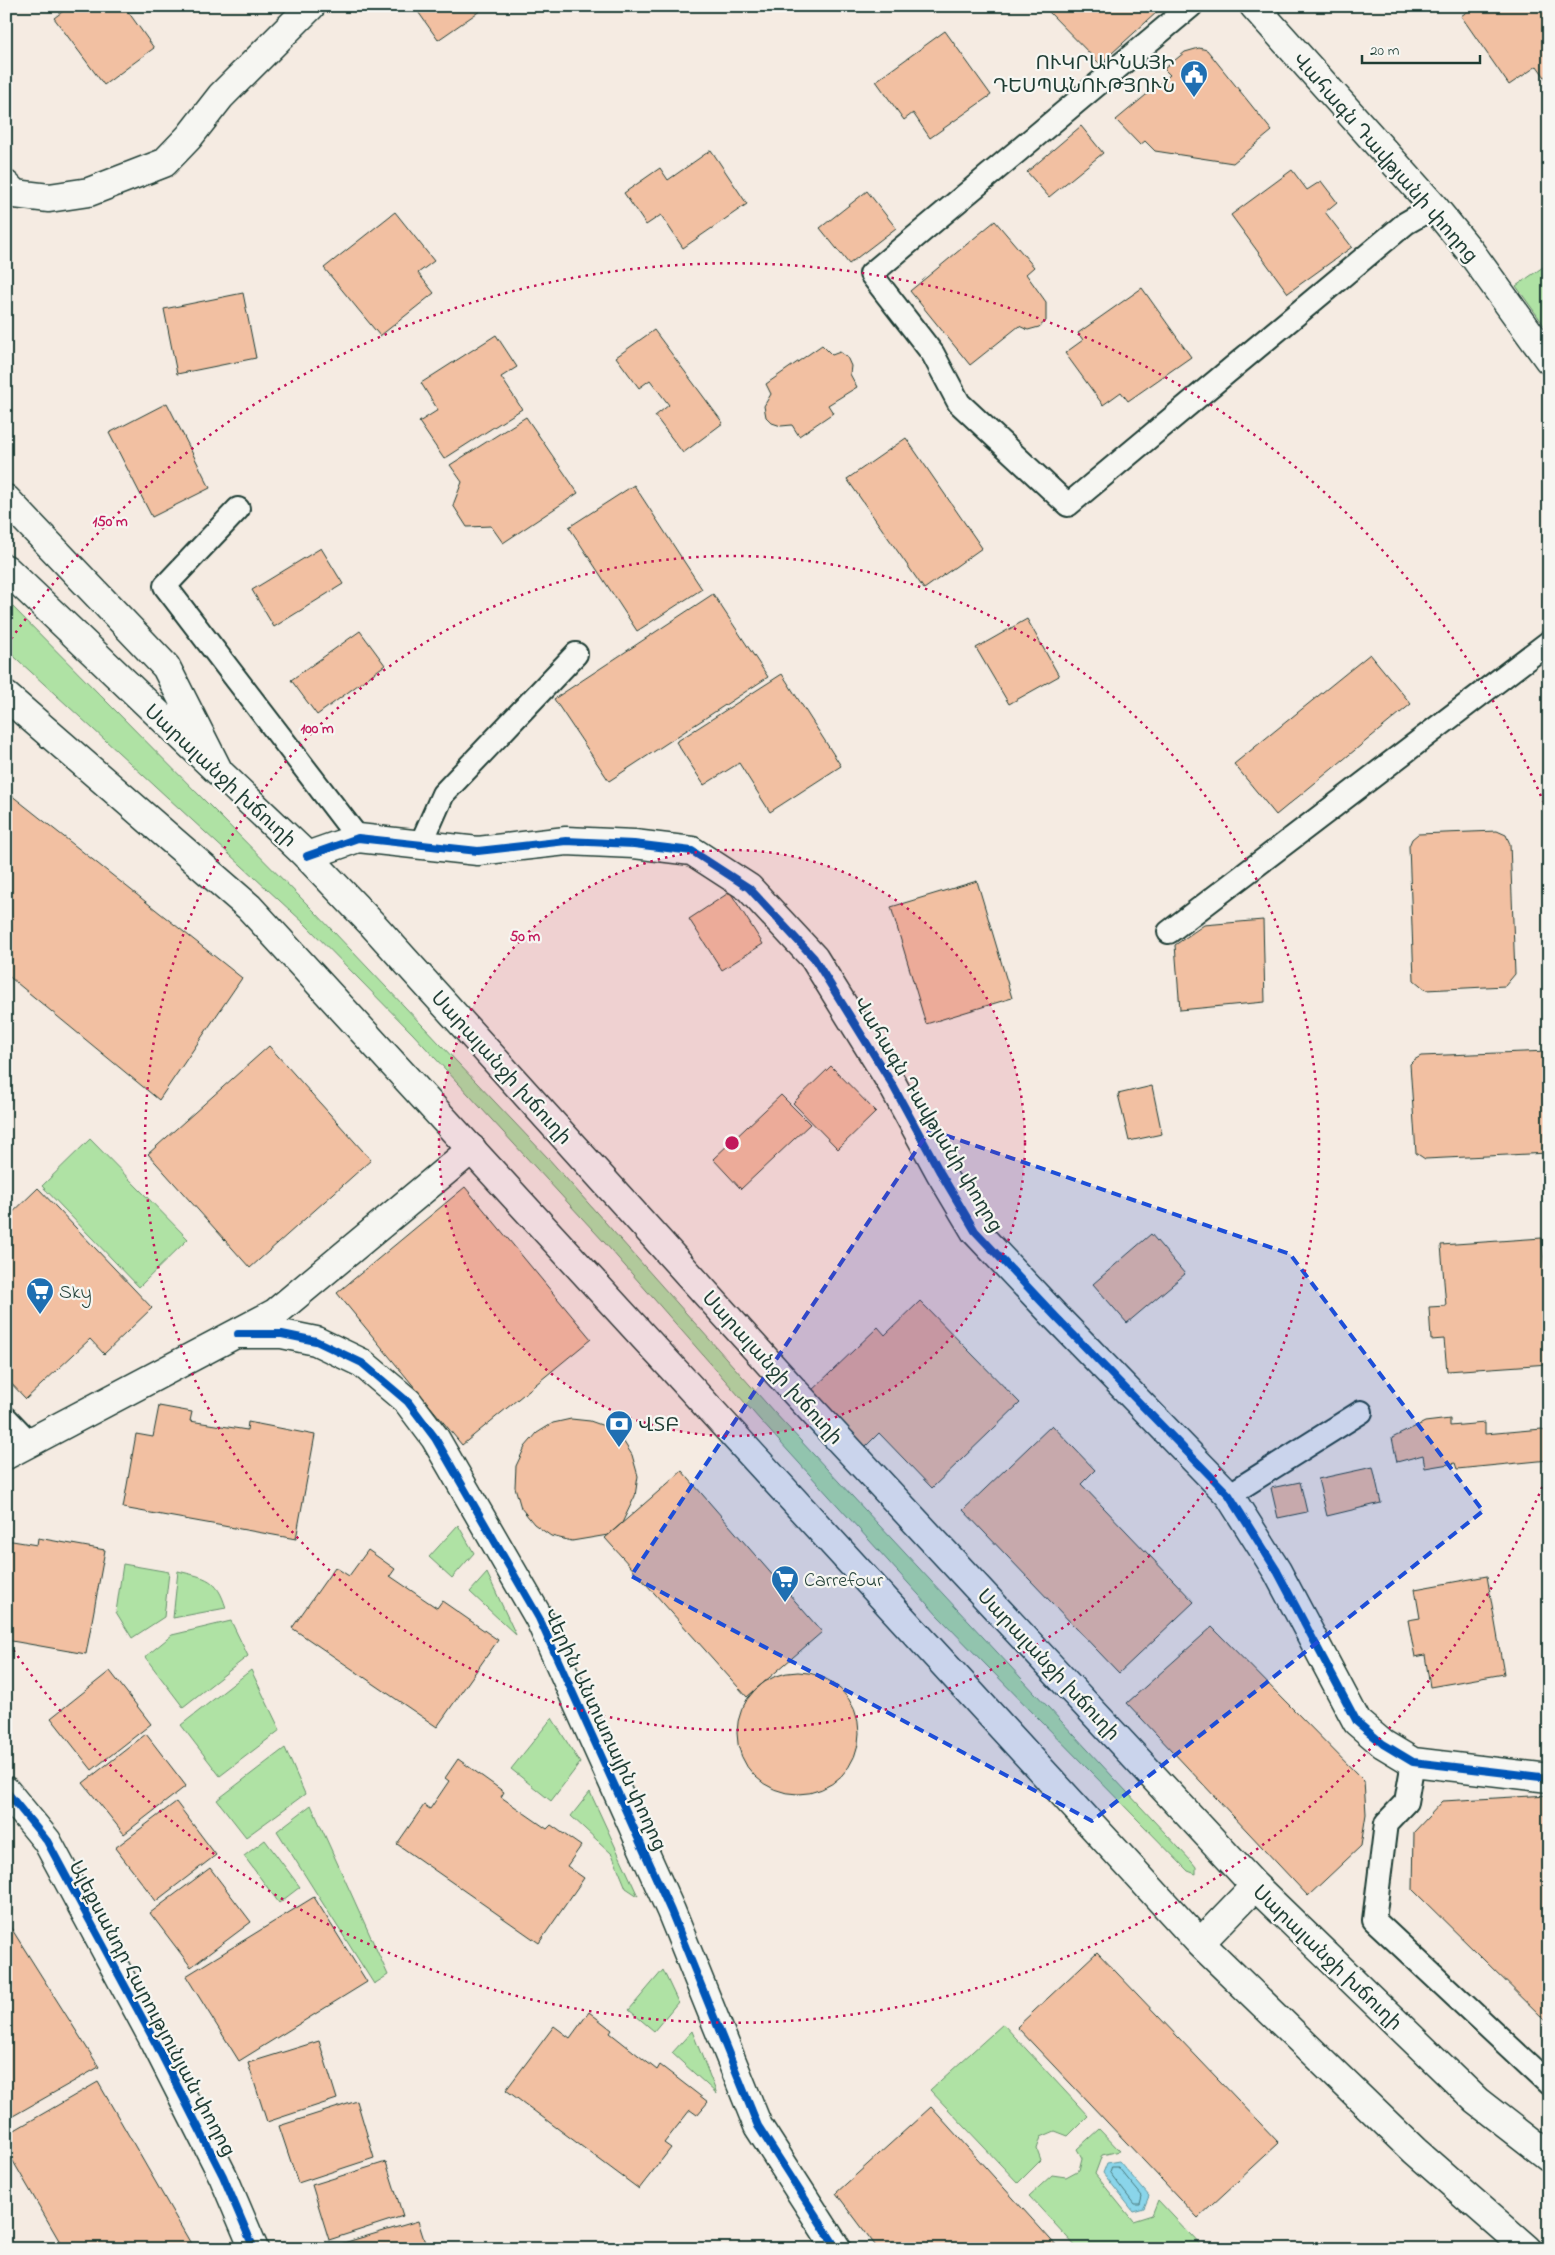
<svg xmlns="http://www.w3.org/2000/svg" width="1555" height="2255" viewBox="0 0 1555 2255" font-family="'Indie Flower','Noto Sans Armenian',sans-serif">
  <rect width="100%" height="100%" fill="#f5ebe2"/>
  <filter id="ink" filterUnits="userSpaceOnUse"><feTurbulence type="fractalNoise" baseFrequency=".02" numOctaves="2"/><feDisplacementMap in="SourceGraphic" scale="10" xChannelSelector="R" yChannelSelector="G"/><feConvolveMatrix kernelMatrix="1 2 1 2 8 2 1 2 1" color-interpolation-filters="sRGB"/></filter>
  <g filter="url(#ink)">
    <!-- green -->
    <path fill="#afe2a4" stroke="#67906c" d="M1543,267L1549,276V332L1516,286Z
      M6,600L315,912L548,1158L774,1412L1192,1862L1196,1867V1874L1188,1871L938,1616L760,1420L604,1242L413,1034L304,923L6,649Z
      M90,1139L188,1239L139,1287L42,1186Z
      M458,1525L474,1553L452,1578L429,1557Z
      M123,1564L169,1572L164,1617L132,1638L116,1612Z
      M178,1571C206,1578 217,1578 226,1608L173,1618Z
      M487,1573L516,1635L470,1592Z
      M231,1621L248,1656L183,1707L145,1657L172,1635Z
      M251,1670L280,1730L220,1776L181,1725Z
      M552,1718L580,1763L551,1801L511,1769Z
      M285,1748L305,1794L246,1837L217,1800Z
      M590,1792L638,1896L626,1888L612,1854L571,1816Z
      M311,1805L388,1975L374,1984L277,1831Z
      M265,1840L300,1887L279,1903L244,1856Z
      M663,1970L678,2002L654,2031L629,2010Z
      M1003,2024L1088,2116L1068,2136L1055,2131L1041,2137L1037,2149L1041,2160L1018,2183L930,2090Z
      M692,2031L717,2094L672,2053Z
      M1099,2129L1120,2151L1102,2155L1095,2174L1133,2221L1152,2215L1158,2200L1204,2249H1078L1029,2196L1052,2175L1066,2177L1079,2170L1082,2158L1077,2149Z"/>
    <!-- water -->
    <path fill="#8ad5ea" stroke="#5f98a1" d="M1119,2161L1149,2196L1144,2208L1133,2211L1103,2173L1107,2163Z"/>
    <g fill="none" stroke-linecap="round" stroke-linejoin="round">
      <!-- shore -->
      <path stroke="#4a7a7d" stroke-width="1" d="M1112,2167H1118L1142,2196L1140,2204H1134L1110,2173Z"/>
    </g>
    <!-- building -->
    <path fill="#f2c0a2" stroke="#1f3d34" d="M70,6H124L154,48L104,85L54,18Z
      M414,6H487L438,40Z
      M1049,6H1151L1157,12L1100,64L1047,10Z
      M1475,6H1548L1549,83L1537,66L1509,85L1461,16Z
      M945,31L991,95L930,138L913,113L904,120L876,81Z
      M1199,48L1207,50L1272,131L1233,163L1155,151L1145,141L1140,145L1116,120L1170,75L1164,69L1185,52Z
      M1081,126L1103,153L1049,197L1027,172Z
      M711,150L747,204L683,248L661,215L646,225L624,193L660,168L668,180Z
      M1292,170L1307,190L1321,181L1337,202L1325,212L1352,247L1288,293L1231,215Z
      M867,191L896,228L849,264L820,228Z
      M395,212L434,261L418,273L434,293L380,336L324,268Z
      M995,221L1034,267L1026,274L1046,302V321L1039,327L1028,330L1019,326L970,365L910,291Z
      M1142,288L1191,357L1128,401L1121,392L1103,405L1065,353L1083,340L1078,333Z
      M243,293L256,358L177,374L164,309Z
      M654,330L723,423L683,453L655,416L669,405L650,380L639,388L616,357Z
      M496,335L517,367L501,377L522,409L444,459L419,422L438,410L421,383Z
      M822,345L832,355L840,352L847,357L851,366L850,374L857,387L828,405L833,413L799,436L792,425L781,426L772,423L766,417L764,406L771,394L766,384Z
      M167,403L210,488L152,517L109,433Z
      M526,417L578,493L503,543L491,526L467,527L453,505L462,482L450,465Z
      M906,438L982,548L924,589L847,479Z
      M634,485L702,589L637,631L569,527Z
      M321,548L343,584L274,627L252,590Z
      M713,594L768,677L609,781L554,699Z
      M1027,619L1059,676L1009,704L976,648Z
      M360,631L385,665L317,715L291,680Z
      M1370,654L1411,704L1276,815L1234,764Z
      M782,674L841,766L770,812L739,763L704,785L676,742Z
      M6,791L242,978L159,1100L6,974Z
      M1497,831L1506,835L1510,844L1515,974L1505,986L1426,990L1414,980L1409,846L1412,839L1418,834Z
      M977,881L1012,998L926,1024L891,907Z
      M730,892L763,944L722,970L689,919Z
      M1263,920L1265,1002L1180,1010L1175,945L1204,925Z
      M269,1046L371,1160L250,1268L148,1154Z
      M1549,1051V1153L1425,1159L1416,1153L1410,1064L1414,1060L1421,1056Z
      M831,1066L876,1112L838,1149L793,1103Z
      M1152,1086L1162,1134L1129,1141L1118,1094Z
      M781,1095L810,1124L741,1189L713,1159Z
      M465,1187L591,1339L462,1445L337,1293Z
      M38,1188L152,1308L104,1354L90,1339L26,1399L6,1378V1219Z
      M1151,1234L1185,1274L1127,1323L1093,1284Z
      M1542,1238L1549,1324V1364L1447,1371L1444,1339L1431,1340L1429,1307L1446,1306L1441,1245Z
      M920,1301L1020,1403L932,1488L879,1433L863,1449L809,1393L878,1327L885,1335Z
      M159,1406L192,1412L190,1421L247,1430L248,1422L315,1435L296,1539L123,1508L136,1434L153,1437Z
      M571,1419L590,1421L607,1427L622,1439L632,1455L638,1476L635,1496L622,1523L608,1535L572,1541L551,1536L534,1524L521,1508L515,1487L516,1466L525,1447L537,1433L553,1423Z
      M1450,1419V1426L1485,1423V1434L1542,1429L1549,1434V1460L1457,1469L1455,1463L1425,1468L1423,1455L1397,1462L1392,1438L1425,1422Z
      M1052,1425L1095,1470L1081,1484L1194,1602L1119,1673L963,1510Z
      M1373,1467L1381,1503L1327,1516L1318,1479Z
      M682,1471L822,1632L747,1697L605,1538Z
      M1300,1482L1307,1512L1278,1518L1271,1488Z
      M38,1538L105,1550L86,1654L6,1640V1540L37,1545Z
      M368,1550L395,1569L390,1576L437,1608L442,1601L498,1640L437,1727L292,1628L335,1567L349,1576Z
      M1487,1576L1504,1674L1430,1687L1425,1655L1415,1657L1408,1620L1420,1618L1415,1589Z
      M1212,1627L1364,1781L1366,1814L1361,1846L1308,1896L1127,1703Z
      M110,1671L151,1724L92,1770L51,1718Z
      M737 1733a61 61 0 1 1 122 0a61 61 0 1 1-122 0Z
      M146,1734L186,1786L124,1834L83,1783Z
      M458,1759L504,1792L501,1797L547,1829L551,1825L581,1846L567,1866L584,1878L539,1943L397,1844L424,1805L430,1809L449,1781L445,1778Z
      M1549,1795V2024L1413,1890L1414,1832L1443,1801Z
      M176,1802L216,1855L156,1901L115,1848Z
      M210,1868L251,1922L191,1967L150,1913Z
      M314,1897L367,1982L239,2061L186,1976Z
      M6,1920L99,2067L6,2120Z
      M1097,1952L1279,2143L1198,2218L1017,2027Z
      M589,2012L612,2030L610,2033L657,2070L660,2065L708,2102L697,2115L690,2110L664,2143L671,2148L639,2189L506,2090L554,2026L570,2038Z
      M319,2041L337,2099L267,2122L248,2063Z
      M98,2082L132,2141L194,2249H64L6,2149V2135Z
      M357,2101L374,2158L298,2183L279,2126Z
      M931,2107L1059,2249H878L836,2193Z
      M386,2162L403,2216L329,2240L312,2185Z
      M418,2221L427,2249H342L340,2244Z"/>
    <g fill="none" stroke-linecap="round" stroke-linejoin="round">
      <!-- service casing -->
      <g stroke="#1f3d34" stroke-width="26">
        <path id="service" d="M1191,6L871,274L933,354L959,403L1068,505L1406,223L1434,207
          M238,509L165,586L358,838
          M420,846L443,794L576,654
          M1169,932L1549,642
          M6,1418L29,1442
          M1229,1495L1361,1412
          M1413,1762L1406,1802L1386,1823L1374,1920L1549,2084"/>
      </g>
      <!-- minor casing -->
      <g stroke="#1f3d34" stroke-width="31">
        <path id="minor" d="M1254,6L1434,207L1470,251L1549,360
          M6,185L15,194L49,198L89,192L164,163L189,137L221,96L311,6
          M307,856L358,838L478,851L566,841L634,844L692,851L749,888L814,958L892,1084L940,1172L975,1231L1056,1317L1229,1495L1277,1571L1357,1722L1383,1744L1413,1762L1549,1778
          M238,1334H282L316,1341L362,1363L408,1402L435,1438L539,1618L671,1911L758,2126L837,2249
          M6,1791L47,1841L155,2042L223,2176L254,2249"/>
      </g>
      <!-- tertiary casing -->
      <g stroke="#1f3d34" stroke-width="31">
        <path id="tertiary" d="M6,499L166,667L218,770
          M6,1455L275,1313L472,1149"/>
      </g>
      <!-- secondary casing -->
      <g stroke="#1f3d34" stroke-width="31">
        <path id="secondary" d="M6,569L307,856L374,926L795,1392L1255,1886L1477,2101L1549,2157
          M6,696L249,907L1200,1943L1415,2151L1527,2249
          M1200,1943L1255,1886"/>
      </g>
      <!-- service -->
      <use href="#service" stroke="#f6f6f2" stroke-width="22"/>
      <!-- minor -->
      <use href="#minor" stroke="#f6f6f2" stroke-width="28"/>
      <!-- tertiary -->
      <use href="#tertiary" stroke="#f6f6f2" stroke-width="28"/>
      <!-- secondary -->
      <use href="#secondary" stroke="#f6f6f2" stroke-width="28"/>
      <!-- cycleway casing -->
      <g stroke="#f6f6f2" stroke-width="11">
        <path id="cycleway" d="M307,856L358,838L478,851L566,841L634,844L692,851L749,888L814,958L892,1084L940,1172L975,1231L1056,1317L1229,1495L1277,1571L1357,1722L1383,1744L1413,1762L1549,1778
          M238,1334H282L316,1341L362,1363L408,1402L435,1438L539,1618L671,1911L758,2126L837,2249
          M6,1791L47,1841L155,2042L223,2176L254,2249"/>
      </g>
      <!-- cycleway -->
      <use href="#cycleway" stroke="#0057b8" stroke-width="8"/>
    </g>
  </g>
  <!-- marked area -->
  <path fill="#1d4ed8" fill-opacity="0.2" stroke="#1d4ed8" stroke-width="4" stroke-dasharray="10 6" stroke-linejoin="round" d="M930,1130L1290,1254L1483,1511L1092,1821L631,1576Z"/>
  <!-- distance rings -->
  <circle cx="732" cy="1143" r="293" fill="#c2185b" fill-opacity=".12"/>
  <g fill="none" stroke="#c2185b" stroke-width="2.5" stroke-dasharray="2.5 5">
    <circle cx="732" cy="1143" r="293"/>
    <circle cx="732" cy="1143" r="587"/>
    <path d="M1548 1473A880 880 0 0 1 7 1641M7 645A880 880 0 0 1 1548 813"/>
  </g>
  <!-- icons -->
  <defs>
    <g id="civic-pin" transform="scale(1.4375)"><path d="M0 17L-7.5 6A9.5 9.5 0 1 1 7.5 6Z" fill="#1f6fb2" stroke="#f6f6f2"/><path d="M-.6-6.5H3V-4.5H.6V-3L4-1V1h2V6H-6V1h2V-1L-.6-3ZM-1.2 2.5V6h2.4V2.5Z" fill="#fff"/></g>
    <g id="supermarket-pin" transform="scale(1.4375)"><path d="M0 17L-7.5 6A9.5 9.5 0 1 1 7.5 6Z" fill="#1f6fb2" stroke="#f6f6f2"/><path d="M-6-5.5h2.5l.6 2H6L4.5 2H-2.5L-4.4-4H-6ZM-1.5 3.2a1.3 1.3 0 1 0 .1 0ZM3 3.2a1.3 1.3 0 1 0 .1 0Z" fill="#fff"/></g>
    <g id="bank-pin" transform="scale(1.4375)"><path d="M0 17L-7.5 6A9.5 9.5 0 1 1 7.5 6Z" fill="#1f6fb2" stroke="#f6f6f2"/><path d="M-6-4H6V4H-6ZM0-2.3a2.3 2.3 0 1 0 0 4.6a2.3 2.3 0 1 0 0-4.6Z" fill="#fff"/></g>
  </defs>
  <g fill-rule="evenodd">
    <use href="#civic-pin" x="1194" y="74"/>
    <use href="#supermarket-pin" x="40" y="1291"/>
    <use href="#bank-pin" x="619" y="1424"/>
    <use href="#supermarket-pin" x="785" y="1579"/>
  </g>
  <g text-anchor="middle" stroke-width="4.5" stroke-linejoin="round" paint-order="stroke">
    <!-- poi labels -->
    <g font-size="20" fill="#1f3d34" stroke="#f6f6f2" text-anchor="start">
      <text x="1175" y="69" text-anchor="end">ՈՒԿՐԱԻՆԱՅԻ<tspan x="1175" dy="23">ԴԵՍՊԱՆՈՒԹՅՈՒՆ</tspan></text>
      <text x="59" y="1298">Sky</text>
      <text x="638" y="1431">ՎՏԲ</text>
      <text x="804" y="1586">Carrefour</text>
    </g>
    <!-- street labels -->
    <g font-size="20" fill="#1f3d34" stroke="#f6f6f2">
      <text transform="translate(1386 157) rotate(49)" y="7">Վահագն Դավթյանի փողոց</text>
      <text transform="translate(221 775) rotate(43)" y="7">Սարալանջի խճուղի</text>
      <text transform="translate(502 1067) rotate(48)" y="7">Սարալանջի խճուղի</text>
      <text transform="translate(929 1114) rotate(59)" y="7">Վահագն Դավթյանի փողոց</text>
      <text transform="translate(773 1367) rotate(48)" y="7">Սարալանջի խճուղի</text>
      <text transform="translate(1049 1664) rotate(47)" y="7">Սարալանջի խճուղի</text>
      <text transform="translate(606 1729) rotate(65)" y="7">Վերին Անտառային փողոց</text>
      <text transform="translate(1328 1957) rotate(44)" y="7">Սարալանջի խճուղի</text>
      <text transform="translate(153 2008) rotate(62)" y="7">Ալեքսանդր Հարությունյան փողոց</text>
    </g>
  </g>
  <circle cx="732" cy="1143" r="8" fill="#c2185b" stroke="#f6f6f2" stroke-width="2.5"/>
  <g font-size="15" text-anchor="middle" font-weight="bold" fill="#c2185b" stroke="#f6f6f2" stroke-width="4.5" stroke-linejoin="round" paint-order="stroke">
    <text x="110" y="526">150 m</text>
    <text x="317" y="733">100 m</text>
    <text x="525" y="941">50 m</text>
  </g>
  <!-- margin -->
  <rect width="1555" height="2255" fill="none" stroke="#f6f6f2" stroke-width="25"/>
  <rect x="12" y="12" width="1530" height="2230" fill="none" stroke="#1f3d34" stroke-width="2" filter="url(#ink)"/>
  <!-- scale -->
  <path d="M1362 55v8h118v-8" fill="none" stroke="#1f3d34" stroke-width="2.5"/>
  <text x="1370" y="55" font-size="15" fill="#1f3d34" stroke="#f6f6f2" stroke-width="4" paint-order="stroke">20 m</text>
</svg>
